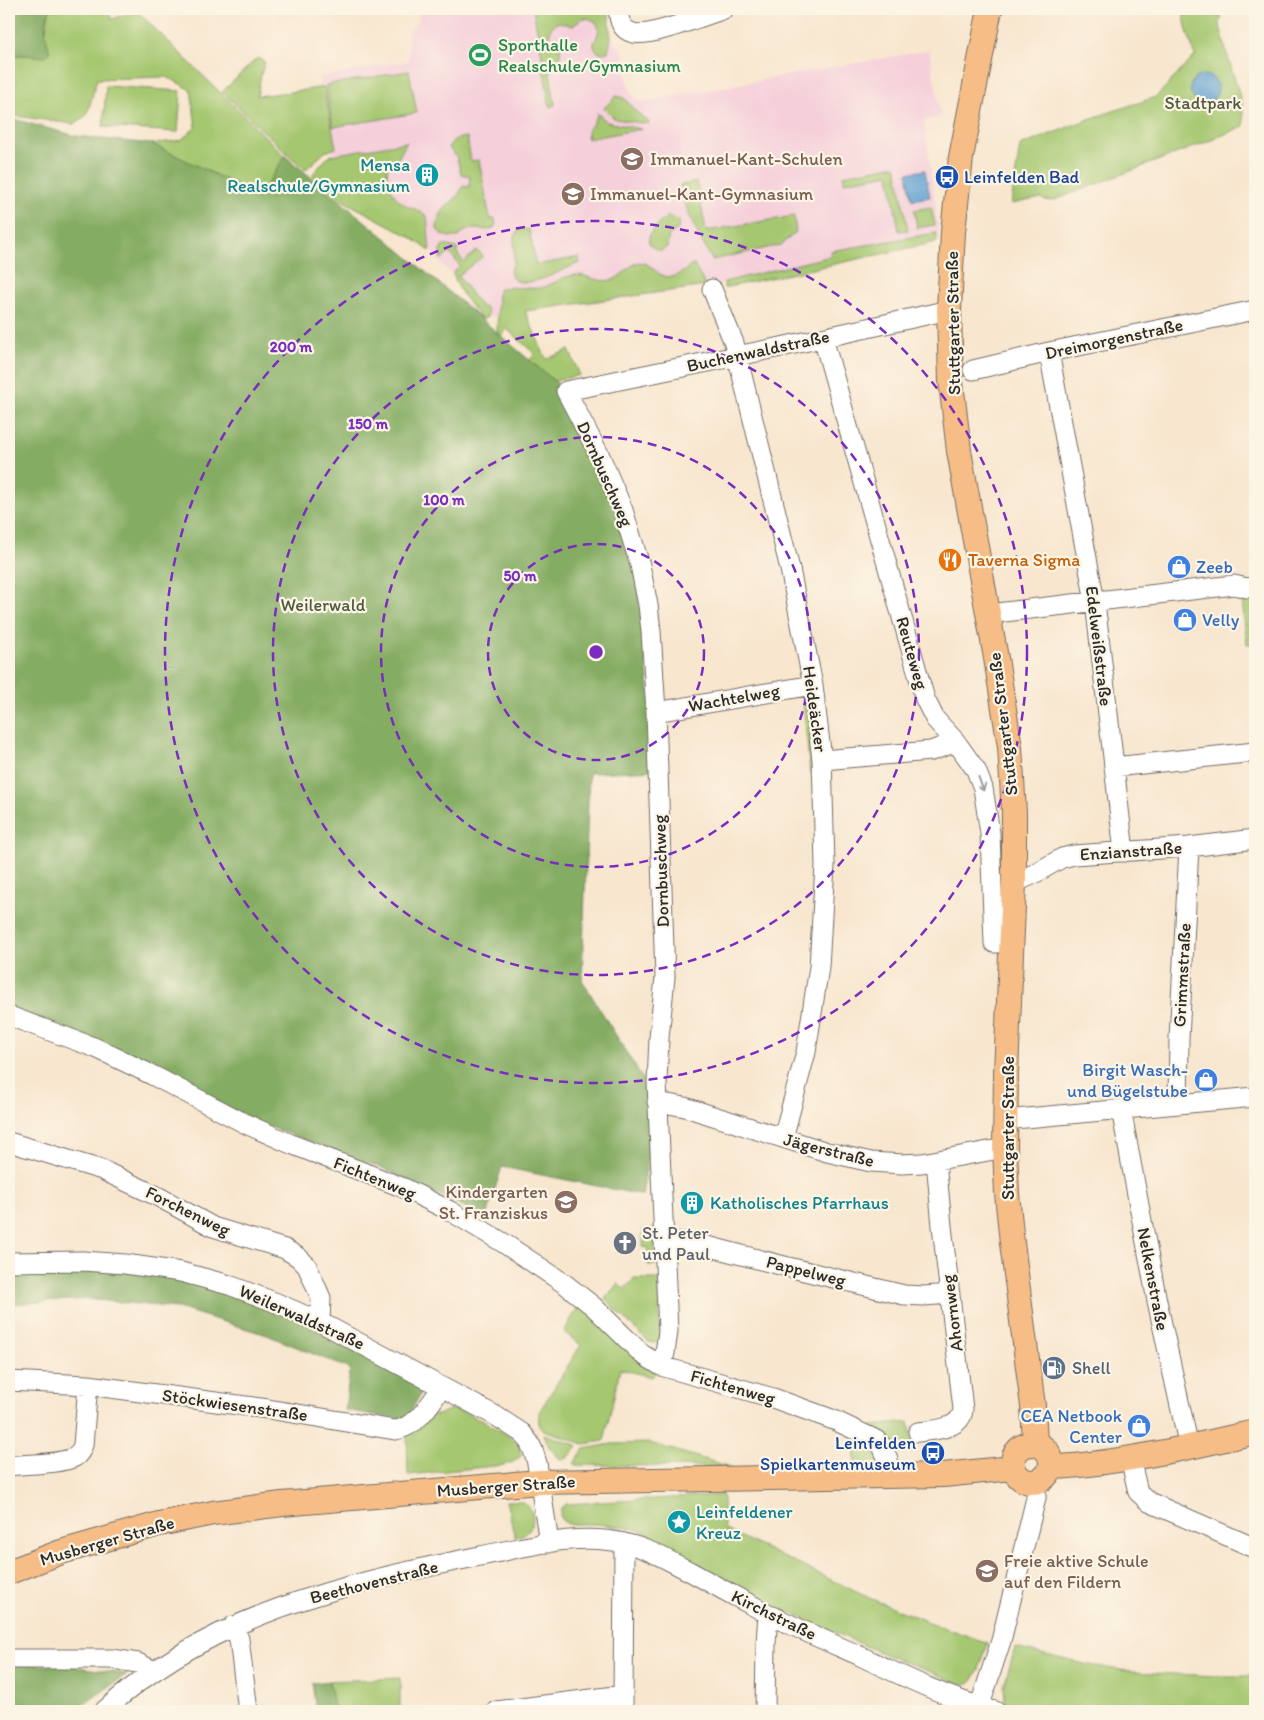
<svg xmlns="http://www.w3.org/2000/svg" width="1264" height="1720" viewBox="0 0 1264 1720" font-family="Itim,sans-serif">
  <rect width="100%" height="100%" fill="#fcf5e5"/>
  <filter id="ink" filterUnits="userSpaceOnUse"><feTurbulence type="fractalNoise" baseFrequency=".02" numOctaves="2"/><feDisplacementMap in="SourceGraphic" scale="10" xChannelSelector="R" yChannelSelector="G"/><feConvolveMatrix kernelMatrix="1 2 1 2 8 2 1 2 1" color-interpolation-filters="sRGB"/></filter>
  <filter id="wash" filterUnits="userSpaceOnUse"><feTurbulence type="fractalNoise" baseFrequency=".0096" numOctaves="4" result="noise"/><feDisplacementMap in="SourceGraphic" scale="20" xChannelSelector="R" yChannelSelector="G"/><feGaussianBlur stdDeviation="1.12" result="paint"/><feColorMatrix in="noise" values="0 0 0 0 0 0 0 0 0 0 0 0 0 0 0 0 0 1.4 0 .05"/><feComposite in="paint" operator="in"/></filter>
  <g filter="url(#wash)">
    <rect width="100%" height="100%" fill="#f8e6cf"/>
    <!-- built -->
    <path fill="#f5cfda" d="M420,9H603L608,36L623,52L628,85L632,94L640,102L929,50L941,117L924,120L940,240L705,287L483,318L453,277L428,247L400,229L342,198L320,77L409,61L408,33L418,21Z"/>
    <!-- green -->
    <path fill="#a5c770" stroke="#68794e" d="M51,9H107L112,19L137,11L285,156L264,190H247L152,144L181,140L196,127L191,90L173,80L165,77L97,79L87,115L74,124L9,115V55H25L45,35L49,12Z
      M533,9H608L611,38L608,52C601,54 593,52 594,43C595,40 596,40 597,36C602,25 594,18 583,18L573,26L559,22C545,28 548,41 560,48L561,58L559,62L543,61Z
      M1182,9H1222L1220,26L1227,54L1242,103L1244,126L1209,141L1052,201L1044,200L1041,198L1011,204L1020,146L1089,119L1156,97L1195,56L1187,31Z
      M257,58L265,62L261,75L257,96C280,93 301,91 324,87L336,148L325,152L305,170L222,92Z
      M543,67H549L555,105L550,107Z
      M409,71L417,113L333,127L326,85Z
      M106,86L181,91L178,132L103,127Z
      M616,96L624,98L635,111L649,122L648,124L615,119L604,108Z
      M598,113L607,122L641,129L587,139L588,128L592,125Z
      M467,137L471,161L479,160L490,219H495C499,242 471,218 459,237C449,237 443,238 437,229C436,208 456,204 463,186L469,187L470,176L461,174L457,158L448,147L455,139Z
      M407,142L395,164H388C385,180 391,197 406,205C413,209 421,211 427,216L430,251L409,236L340,199L312,175L325,160L332,155Z
      M896,165L908,230L899,231L889,174L844,182L843,175Z
      M697,182L706,231L794,216L796,232L781,245L712,260C699,236 685,212 680,185Z
      M931,207L935,225L917,228L914,210Z
      M668,216L679,221L678,229L669,235L667,247L661,251C635,243 656,225 668,216Z
      M529,229L536,265L579,257L580,263C566,267 515,299 510,271L514,263V237L519,230Z
      M936,233L937,242L724,288V282L831,256V251Z
      M443,245L457,248L458,255L464,262L477,250L483,256L458,276L482,308L485,306C488,309 489,314 486,318L482,319C470,306 457,289 453,273L460,266L450,253L441,259L440,251Z
      M639,262C650,263 652,269 660,274C673,282 684,271 693,264L701,277L705,286L525,311L546,359L569,350L580,375L550,382L528,362L535,354L507,329L500,337L497,335L498,290C505,285 529,289 540,288C552,286 563,275 576,275C588,275 598,283 611,280C622,278 628,265 639,262Z
      M1255,600V643L1247,644L1242,601Z
      M809,699L817,772L810,773L803,700Z
      M654,1228L656,1265H648V1247L643,1248V1229Z
      M634,1279H658L660,1336L657,1342L653,1343L647,1341L605,1299L618,1283L624,1289Z
      M581,1301L656,1373L652,1377L620,1369L604,1441L584,1444L544,1430C537,1426 539,1418 539,1412L581,1345L564,1332Z
      M449,1410C453,1410 457,1409 460,1411C474,1415 510,1434 518,1445C520,1449 521,1452 521,1456L513,1462L503,1465L408,1475L407,1434L433,1415H438Z
      M909,1422L914,1452H885L879,1461L855,1464L854,1435L871,1429V1426Z
      M544,1434L577,1445L578,1447L568,1458L561,1460L549,1447Z
      M650,1443L731,1467L575,1465V1462L584,1449L611,1444Z
      M723,1495L724,1529L867,1597L934,1624L988,1643L979,1669L971,1683L962,1684L879,1652L773,1605L669,1549L660,1539L636,1529L597,1524H568L563,1521L560,1515L561,1509L566,1504Z
      M506,1501C512,1501 521,1500 526,1504C540,1515 531,1536 515,1537Z
      M1015,1648L1085,1664L1133,1672L1215,1676H1255V1711H1044L1005,1702L1004,1686Z
      M400,1678V1711H335L329,1681Z"/>
    <!-- forest -->
    <path fill="#84ac62" stroke="#586c46" d="M9,9H51C42,22 46,39 50,53L44,57L25,55H9Z
      M9,118L76,136L152,144L247,190H264L285,156L389,241L566,391L632,536L658,770L589,773L582,980L657,1102L642,1195L502,1167L486,1217L382,1168L259,1123L87,1036L9,1007Z
      M92,1266L186,1278L283,1312L424,1386L410,1414L403,1420L345,1410L350,1369L267,1335L178,1308L87,1299L9,1304V1270Z
      M9,1664L70,1666L127,1674L75,1711H9Z
      M329,1681L335,1711H316L312,1683Z"/>
    <!-- water -->
    <path fill="#60a0d2" stroke="#46667e" d="M1190 89a14 14 0 1 1 28 0a14 14 0 1 1-28 0Z
      M925,170L930,197L912,200L907,173Z"/>
  </g>
  <g filter="url(#ink)">
    <g fill="none" stroke-linecap="round" stroke-linejoin="round">
      <!-- minor casing -->
      <g stroke="#736c64" stroke-width="21">
        <path id="minor" d="M618,9C619,20 621,30 633,33C649,38 706,15 724,9
          M712,289L734,343L790,569L813,685L822,760L825,865L819,967L806,1052L783,1138
          M823,338L925,699L935,719L956,742L976,770L983,788L990,833L994,943H1012
          M1049,352L1095,602L1124,852
          M973,370L1049,352L1255,310
          M988,614L1234,585L1247,588L1255,587
          M656,712L813,685
          M822,760L931,751L956,742
          M1114,767L1255,752
          M1014,883L1034,874L1062,858L1074,855L1189,847L1255,839
          M9,1016L96,1048L152,1075L246,1124L291,1144L404,1188L450,1211L502,1242L565,1284L593,1306L642,1354L661,1366L773,1398L834,1420L868,1436L876,1440L882,1446L888,1460L889,1475
          M657,1102L685,1107L827,1152L871,1162L902,1164L922,1163L1005,1148
          M1178,1104L1179,1039L1189,847
          M1121,1109L1157,1301L1189,1447
          M1005,1120L1255,1097
          M9,1142L102,1170L159,1197L213,1227L285,1249L298,1257L307,1266L321,1298L320,1322
          M663,1239L707,1246L788,1267L904,1295L924,1296L950,1294
          M9,1262L83,1261L125,1264L181,1272L229,1285L277,1303L320,1322L496,1416L522,1433L529,1442L533,1450L537,1463L549,1543
          M661,1366L665,1353L668,1331L657,1083L659,1038L665,977L656,712L651,631L648,605L640,565L623,510L600,456L566,391L781,347L949,310
          M9,1381L88,1385L268,1409L395,1430C417,1427 430,1404 442,1387
          M918,1432C935,1430 962,1429 963,1409L942,1226L936,1161
          M1130,1458L1138,1492L1149,1502L1255,1548
          M9,1466C25,1464 62,1464 75,1457C80,1454 81,1450 83,1445L88,1385
          M233,1626L239,1639L248,1711
          M9,1659H112L138,1663L154,1671
          M104,1711C207,1615 346,1583 480,1556C527,1547 577,1532 624,1543C648,1548 669,1561 691,1572C714,1585 736,1597 759,1609C791,1626 824,1640 856,1654C902,1676 947,1698 995,1711
          M496,1711L623,1695
          M623,1711L624,1543
          M765,1711L766,1643L768,1614
          M978,1711L1001,1641L1036,1498V1482"/>
      </g>
      <!-- major casing -->
      <g stroke="#736c64" stroke-width="26">
        <path id="major" d="M990,9L961,157L953,232L949,310L951,382L959,451L996,658L1010,747L1014,813V883L1006,1073L1005,1148L1007,1194L1012,1243L1033,1406L1035,1443
          M1013 1463a19 19 0 1 1 38 0a19 19 0 1 1-38 0Z
          M1051,1467C1072,1467 1092,1464 1112,1461C1161,1454 1208,1443 1255,1432
          M9,1572L61,1552L159,1524L213,1513L282,1504L539,1482L943,1475L1013,1468"/>
      </g>
      <!-- minor -->
      <use href="#minor" stroke="#fff" stroke-width="19"/>
      <!-- major -->
      <use href="#major" stroke="#f6be86" stroke-width="24"/>
    </g>
    <!-- one-way arrows -->
    <defs><path id="oneway-shaft" d="M-6 0H5M1.5-3L5.5 0L1.5 3" fill="none" stroke-width="1.6" stroke-linecap="round" stroke-linejoin="round" transform="scale(1.25)"/></defs>
    <use stroke="#a0a0a0" href="#oneway-shaft" transform="translate(981 784) rotate(70)"/>
  </g>
  <!-- distance rings -->
  <g fill="none" stroke="#7b2cbf" stroke-width="2.5" stroke-dasharray="9 6">
    <circle cx="596" cy="652" r="108"/>
    <circle cx="596" cy="652" r="215"/>
    <circle cx="596" cy="652" r="323"/>
    <circle cx="596" cy="652" r="431"/>
  </g>
  <!-- icons -->
  <defs>
    <g id="stadium-disc" transform="scale(1.25)"><circle r="9.5" fill="#2e9e5b" stroke="#fcf5e5"/><path d="M0-5a6.5 5 0 1 0 0 10a6.5 5 0 1 0 0-10ZM-3.5-1.8h7v3.6h-7Z" fill="#fff"/></g>
    <g id="school-disc" transform="scale(1.25)"><circle r="9.5" fill="#8d6e63" stroke="#fcf5e5"/><path d="M0-5L7-2L0 1L-7-2ZM-4 1L0 2.5L4 1V4Q0 6-4 4Z" fill="#fff"/></g>
    <g id="building-disc" transform="scale(1.25)"><circle r="9.5" fill="#0f9aa8" stroke="#fcf5e5"/><path d="M-4-6H4V6H1V3H-1V6H-4ZM-2.5-4.3h1.7v1.8h-1.7ZM.8-4.3h1.7v1.8H.8ZM-2.5-1h1.7V.8h-1.7ZM.8-1h1.7V.8H.8Z" fill="#fff"/></g>
    <g id="bus-disc" transform="scale(1.25)"><circle r="9.5" fill="#1a4fb4" stroke="#fcf5e5"/><path d="M-5-6H5V4H4V6H2V4H-2V6H-4V4H-5ZM-3.5-4V0h7V-4ZM-3.5 1.2v1.5H-2V1.2ZM2 1.2v1.5H3.5V1.2Z" fill="#fff"/></g>
    <g id="restaurant-disc" transform="scale(1.25)"><circle r="9.5" fill="#e8710a" stroke="#fcf5e5"/><path d="M-5-6h1v4h1v-4h1v4h1v-4h1v5L-1.5 .5V6h-2V.5L-5-1ZM5-6V6H3V1.5H1.5Q1.5-4 5-6Z" fill="#fff"/></g>
    <g id="shop-disc" transform="scale(1.25)"><circle r="9.5" fill="#3f7fe0" stroke="#fcf5e5"/><path d="M-5-2.5h2.3a2.7 3.5 0 0 1 5.4 0H5L5.5 6h-11ZM-1.5-2.5h3a1.5 2.3 0 0 0-3 0Z" fill="#fff"/></g>
    <g id="church-disc" transform="scale(1.25)"><circle r="9.5" fill="#6b7280" stroke="#fcf5e5"/><path d="M-1.2-6h2.4v3.5h3.3v2.4h-3.3V6h-2.4V-.1h-3.3v-2.4h3.3Z" fill="#fff"/></g>
    <g id="fuel-disc" transform="scale(1.25)"><circle r="9.5" fill="#5c6f8a" stroke="#fcf5e5"/><path d="M-5.5-6h7V0h2V4h1.3V-2.5L3-4.5l.8-.8L6-3V5H2.5V1h-1V6h-7ZM-4.2-4.7v3.2H.2V-4.7Z" fill="#fff"/></g>
    <g id="sight-disc" transform="scale(1.25)"><circle r="9.5" fill="#0f9aa8" stroke="#fcf5e5"/><path d="M0-6L1.8-2.2L6-1.7L2.9 1.2L3.7 5.4L0 3.3L-3.7 5.4L-2.9 1.2L-6-1.7L-1.8-2.2Z" fill="#fff"/></g>
  </defs>
  <g fill-rule="evenodd">
    <use href="#stadium-disc" x="480" y="55"/>
    <use href="#school-disc" x="632" y="159"/>
    <use href="#building-disc" x="427" y="175"/>
    <use href="#bus-disc" x="947" y="177"/>
    <use href="#school-disc" x="573" y="194"/>
    <use href="#restaurant-disc" x="950" y="560"/>
    <use href="#shop-disc" x="1179" y="567"/>
    <use href="#shop-disc" x="1185" y="620"/>
    <use href="#shop-disc" x="1206" y="1080"/>
    <use href="#school-disc" x="566" y="1202"/>
    <use href="#building-disc" x="692" y="1203"/>
    <use href="#church-disc" x="625" y="1243"/>
    <use href="#fuel-disc" x="1054" y="1368"/>
    <use href="#shop-disc" x="1139" y="1426"/>
    <use href="#bus-disc" x="933" y="1453"/>
    <use href="#sight-disc" x="679" y="1522"/>
    <use href="#school-disc" x="987" y="1571"/>
  </g>
  <g text-anchor="middle" stroke-width="4.5" stroke-linejoin="round" paint-order="stroke">
    <!-- leisure labels -->
    <g font-size="18" fill="#27864d" stroke="#fcf5e5" text-anchor="start">
      <text x="498" y="51">Sporthalle<tspan x="498" dy="21">Realschule/Gymnasium</tspan></text>
    </g>
    <!-- park labels -->
    <g font-size="18" fill="#505a40" stroke="#fcf5e5">
      <text x="1203" y="109">Stadtpark</text>
      <text x="323" y="611">Weilerwald</text>
    </g>
    <!-- education labels -->
    <g font-size="18" fill="#785e54" stroke="#fcf5e5" text-anchor="start">
      <text x="650" y="165">Immanuel-Kant-Schulen</text>
      <text x="590" y="200">Immanuel-Kant-Gymnasium</text>
      <text x="548" y="1198" text-anchor="end">Kindergarten<tspan x="548" dy="21">St. Franziskus</tspan></text>
      <text x="1004" y="1567">Freie aktive Schule<tspan x="1004" dy="21">auf den Fildern</tspan></text>
    </g>
    <!-- culture labels -->
    <g font-size="18" fill="#0d838f" stroke="#fcf5e5" text-anchor="start">
      <text x="410" y="171" text-anchor="end">Mensa<tspan x="410" dy="21">Realschule/Gymnasium</tspan></text>
      <text x="710" y="1209">Katholisches Pfarrhaus</text>
      <text x="696" y="1518">Leinfeldener<tspan x="696" dy="21">Kreuz</tspan></text>
    </g>
    <!-- transit labels -->
    <g font-size="18" fill="#164399" stroke="#fcf5e5" text-anchor="start">
      <text x="964" y="183">Leinfelden Bad</text>
      <text x="916" y="1449" text-anchor="end">Leinfelden<tspan x="916" dy="21">Spielkartenmuseum</tspan></text>
    </g>
    <!-- street labels -->
    <g font-size="18" fill="#2b2b2b" stroke="#fcf5e5">
      <text transform="translate(953 323) rotate(-91)" y="6">Stuttgarter Straße</text>
      <text transform="translate(1114 339) rotate(-12)" y="6">Dreimorgenstraße</text>
      <text transform="translate(758 351) rotate(-12)" y="6">Buchenwaldstraße</text>
      <text transform="translate(605 474) rotate(66)" y="6">Dornbuschweg</text>
      <text transform="translate(1099 646) rotate(83)" y="6">Edelweißstraße</text>
      <text transform="translate(912 653) rotate(74)" y="6">Reuteweg</text>
      <text transform="translate(734 698) rotate(-10)" y="6">Wachtelweg</text>
      <text transform="translate(815 709) rotate(82)" y="6">Heideäcker</text>
      <text transform="translate(1003 724) rotate(-97)" y="6">Stuttgarter Straße</text>
      <text transform="translate(1131 851) rotate(-4)" y="6">Enzianstraße</text>
      <text transform="translate(661 871) rotate(-92)" y="6">Dornbuschweg</text>
      <text transform="translate(1182 975) rotate(-87)" y="6">Grimmstraße</text>
      <text transform="translate(1008 1128) rotate(-90)" y="6">Stuttgarter Straße</text>
      <text transform="translate(829 1150) rotate(14)" y="6">Jägerstraße</text>
      <text transform="translate(375 1178) rotate(22)" y="6">Fichtenweg</text>
      <text transform="translate(188 1211) rotate(26)" y="6">Forchenweg</text>
      <text transform="translate(806 1271) rotate(14)" y="6">Pappelweg</text>
      <text transform="translate(1153 1279) rotate(79)" y="6">Nelkenstraße</text>
      <text transform="translate(952 1313) rotate(-97)" y="6">Ahornweg</text>
      <text transform="translate(302 1317) rotate(24)" y="6">Weilerwaldstraße</text>
      <text transform="translate(733 1387) rotate(16)" y="6">Fichtenweg</text>
      <text transform="translate(235 1405) rotate(8)" y="6">Stöckwiesenstraße</text>
      <text transform="translate(506 1486) rotate(-4)" y="6">Musberger Straße</text>
      <text transform="translate(107 1541) rotate(-16)" y="6">Musberger Straße</text>
      <text transform="translate(374 1582) rotate(-14)" y="6">Beethovenstraße</text>
      <text transform="translate(774 1615) rotate(26)" y="6">Kirchstraße</text>
    </g>
    <!-- food labels -->
    <g font-size="18" fill="#c56008" stroke="#fcf5e5" text-anchor="start">
      <text x="968" y="566">Taverna Sigma</text>
    </g>
    <!-- shop labels -->
    <g font-size="18" fill="#366cbe" stroke="#fcf5e5" text-anchor="start">
      <text x="1196" y="573">Zeeb</text>
      <text x="1202" y="626">Velly</text>
      <text x="1188" y="1076" text-anchor="end">Birgit Wasch-<tspan x="1188" dy="21">und Bügelstube</tspan></text>
      <text x="1122" y="1422" text-anchor="end">CEA Netbook<tspan x="1122" dy="21">Center</tspan></text>
    </g>
    <!-- worship labels -->
    <g font-size="18" fill="#5b616d" stroke="#fcf5e5" text-anchor="start">
      <text x="642" y="1239">St. Peter<tspan x="642" dy="21">und Paul</tspan></text>
    </g>
    <!-- service labels -->
    <g font-size="18" fill="#4e5e75" stroke="#fcf5e5" text-anchor="start">
      <text x="1072" y="1374">Shell</text>
    </g>
  </g>
  <circle cx="596" cy="652" r="8" fill="#7b2cbf" stroke="#fcf5e5" stroke-width="2.5"/>
  <g font-size="15" text-anchor="middle" font-weight="bold" fill="#7b2cbf" stroke="#fcf5e5" stroke-width="4.5" stroke-linejoin="round" paint-order="stroke">
    <text x="291" y="352">200 m</text>
    <text x="368" y="429">150 m</text>
    <text x="444" y="505">100 m</text>
    <text x="520" y="581">50 m</text>
  </g>
  <!-- margin -->
  <rect width="1264" height="1720" fill="none" stroke="#fcf5e5" stroke-width="30"/>
</svg>
